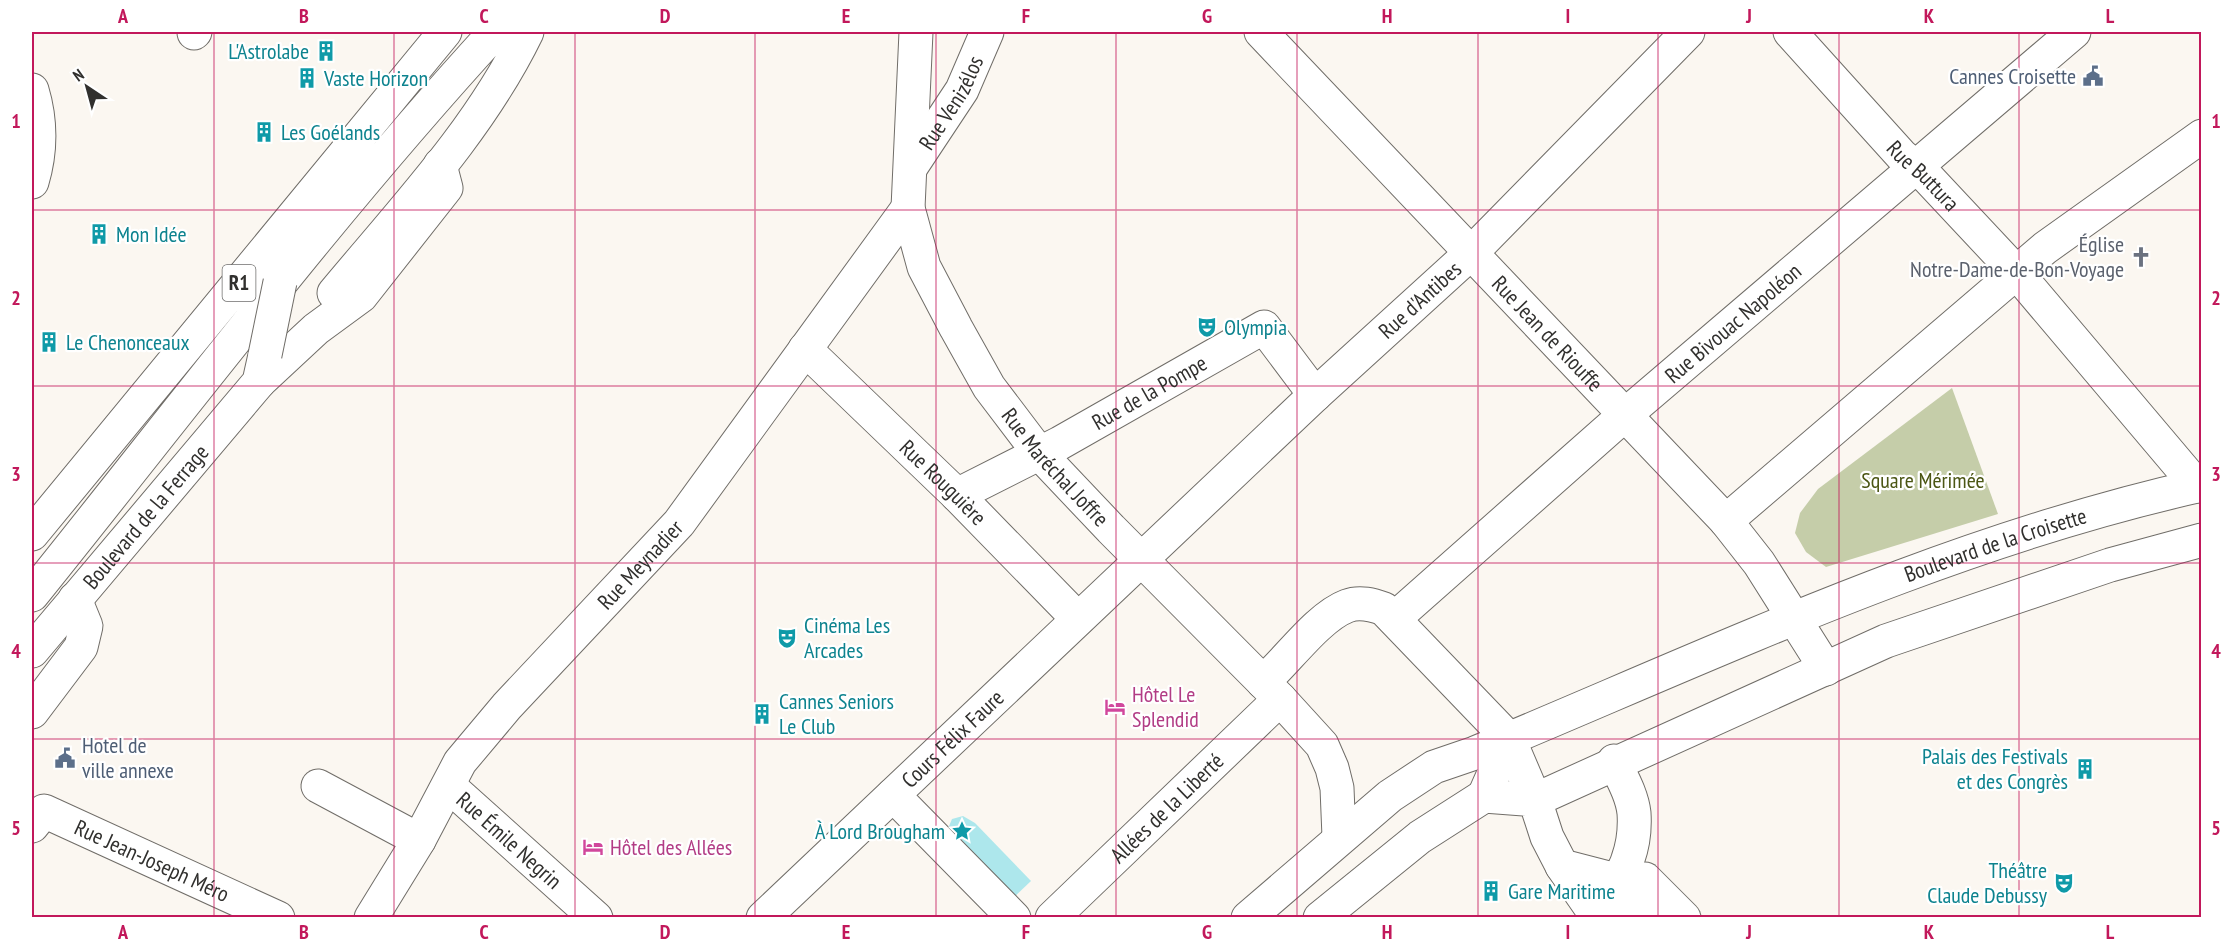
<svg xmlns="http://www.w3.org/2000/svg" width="2233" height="949" viewBox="0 0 2233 949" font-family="'PT Sans Narrow',sans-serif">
  <rect width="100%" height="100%" fill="#fbf7f1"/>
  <!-- green -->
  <path fill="#c5cda9" d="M1952,388L1998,514L1826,567L1806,552L1795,533L1800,513L1818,489Z"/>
  <!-- water -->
  <path fill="#ade7ec" d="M963,816L975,823L1031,881L1008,903L947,831L952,819Z"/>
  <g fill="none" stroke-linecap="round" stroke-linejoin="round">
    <!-- minor casing -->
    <g stroke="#706d68" stroke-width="35">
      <g id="minor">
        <path id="s1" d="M916,32L908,208L924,267L956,328L989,387L1039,453L1111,529L1280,699L1322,745L1332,768L1337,788L1339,837"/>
        <path id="s2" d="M1261,32L1726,521L1759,563L1826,669"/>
        <path id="s3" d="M1790,32L1902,156L1927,177L2016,272L2197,486"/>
        <path d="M194,33L195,32"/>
        <path d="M32,90C41,120 41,152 32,182"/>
        <path id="s4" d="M911,167L962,90L987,32"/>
        <path id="s5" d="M805,349L957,495L1078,619"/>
        <path d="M259,382L316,329L361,296L446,188L440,165"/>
        <path id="s6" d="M957,495L1060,443L1264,327L1315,395"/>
        <path d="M1726,521L2045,248L2202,136"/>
        <path id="s7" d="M1394,619L1611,427L2074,32"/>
        <path id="s8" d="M32,651L259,382L265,355"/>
        <path d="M1263,682C1287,661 1318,617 1347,606C1360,601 1373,605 1384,609L1509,739L1484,796"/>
        <path d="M32,712L81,647L86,626L75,599"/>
        <path d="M1614,761C1622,778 1632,795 1634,813C1635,828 1633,845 1628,859C1622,880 1600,895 1620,918"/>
        <path d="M318,786L419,840"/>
        <path id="s9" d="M449,786L596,918"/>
        <path d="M893,795L1014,918"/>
        <path d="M1484,796L1535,800L1547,837L1562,866L1616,880L1655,918"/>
        <path id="s10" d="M32,826L44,811L278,918"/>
        <path d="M1562,866L1598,918"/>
        <path d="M1645,879L1684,918"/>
        <path id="s11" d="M371,918L419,840L460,762L507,706L679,523L908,208"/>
        <path id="s12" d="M763,918L1315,395L1471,253L1688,32"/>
        <path id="s13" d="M1052,918L1280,699"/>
        <path d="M1320,918L1420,837L1484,796"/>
      </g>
    </g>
    <!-- major casing -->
    <g stroke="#706d68" stroke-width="35">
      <g id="major">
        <path d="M1509,739L1535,800L1886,641L2110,565L2202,540"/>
        <path id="s14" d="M1248,918L1390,796L1434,767L1475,753C1713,654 1949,541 2202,485"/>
      </g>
    </g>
    <!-- highway casing -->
    <g stroke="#706d68" stroke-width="35">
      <path id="highway" d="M334,293C403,210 480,129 527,32
        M32,534L445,32
        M32,595C184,406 331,211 495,32"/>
    </g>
    <!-- minor -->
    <use href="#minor" stroke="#fff" stroke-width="33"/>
    <!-- major -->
    <use href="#major" stroke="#fff" stroke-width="33"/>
    <!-- highway -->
    <use href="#highway" stroke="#fff" stroke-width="33"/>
    <!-- minor-bridge casing -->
    <g stroke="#706d68" stroke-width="35" stroke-linecap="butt">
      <path id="minor-bridge" d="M265,355L280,282"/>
    </g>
    <!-- minor-bridge -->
    <use href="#minor-bridge" stroke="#fff" stroke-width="33"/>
  </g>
  <!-- grid -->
  <path fill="none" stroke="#c2185b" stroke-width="1.5" stroke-opacity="0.55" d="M214,32V918M394,32V918M575,32V918M755,32V918M936,32V918M1116,32V918M1297,32V918M1478,32V918M1658,32V918M1839,32V918M2019,32V918M32,210H2202M32,386H2202M32,563H2202M32,739H2202"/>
  <!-- icons -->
  <defs>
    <g id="building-bare" transform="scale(1.62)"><path d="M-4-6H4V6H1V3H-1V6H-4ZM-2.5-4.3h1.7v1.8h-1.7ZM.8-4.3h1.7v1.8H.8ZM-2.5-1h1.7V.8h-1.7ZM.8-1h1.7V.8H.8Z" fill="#0f9aa8" stroke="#fff" stroke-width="2.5" paint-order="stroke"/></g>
    <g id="civic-bare" transform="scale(1.62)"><path d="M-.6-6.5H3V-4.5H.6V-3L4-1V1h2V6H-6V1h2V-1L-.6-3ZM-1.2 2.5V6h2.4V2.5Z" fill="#5c6f8a" stroke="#fff" stroke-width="2.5" paint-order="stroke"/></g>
    <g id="church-bare" transform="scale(1.62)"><path d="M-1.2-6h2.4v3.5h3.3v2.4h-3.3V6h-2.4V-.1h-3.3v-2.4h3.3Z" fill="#6b7280" stroke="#fff" stroke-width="2.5" paint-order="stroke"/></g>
    <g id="theatre-bare" transform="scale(1.62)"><path d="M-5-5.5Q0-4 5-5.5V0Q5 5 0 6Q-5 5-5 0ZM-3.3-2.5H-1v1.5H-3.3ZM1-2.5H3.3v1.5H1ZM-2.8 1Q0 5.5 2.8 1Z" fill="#0f9aa8" stroke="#fff" stroke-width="2.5" paint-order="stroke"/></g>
    <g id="hotel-bare" transform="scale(1.62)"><path d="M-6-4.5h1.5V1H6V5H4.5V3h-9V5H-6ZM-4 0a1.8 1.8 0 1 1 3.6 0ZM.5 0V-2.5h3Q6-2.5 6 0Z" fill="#d1479c" stroke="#fff" stroke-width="2.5" paint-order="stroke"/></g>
    <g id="sight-bare" transform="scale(1.62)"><path d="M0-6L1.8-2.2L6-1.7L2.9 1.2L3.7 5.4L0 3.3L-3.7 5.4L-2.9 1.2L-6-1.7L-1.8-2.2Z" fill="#0f9aa8" stroke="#fff" stroke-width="2.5" paint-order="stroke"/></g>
  </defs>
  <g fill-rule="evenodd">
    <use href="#building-bare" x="326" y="51"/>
    <use href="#civic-bare" x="2093" y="76"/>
    <use href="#building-bare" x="307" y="78"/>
    <use href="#building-bare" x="264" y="132"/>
    <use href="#building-bare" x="99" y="234"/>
    <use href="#church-bare" x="2141" y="257"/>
    <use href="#theatre-bare" x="1207" y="327"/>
    <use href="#building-bare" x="49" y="342"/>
    <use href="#theatre-bare" x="787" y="638"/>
    <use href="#hotel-bare" x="1115" y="707"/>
    <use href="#building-bare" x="762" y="714"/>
    <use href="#civic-bare" x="65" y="758"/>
    <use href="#building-bare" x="2085" y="769"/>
    <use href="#sight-bare" x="962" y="831"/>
    <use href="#hotel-bare" x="593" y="847"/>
    <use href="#theatre-bare" x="2064" y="883"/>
    <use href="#building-bare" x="1491" y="891"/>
  </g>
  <g text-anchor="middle" stroke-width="4.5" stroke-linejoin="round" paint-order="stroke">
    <!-- shield labels -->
    <rect fill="#fff" stroke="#6f6e6d" stroke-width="1.5" x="222.5" y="265" width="33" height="36" rx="4.5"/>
    <g font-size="21" font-weight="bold" fill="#31302e">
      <text x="239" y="290">R1</text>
    </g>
    <!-- culture labels -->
    <g font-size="22" fill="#0d838f" stroke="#fff" text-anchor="start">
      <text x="309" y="59" text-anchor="end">L'Astrolabe</text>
      <text x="324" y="86">Vaste Horizon</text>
      <text x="281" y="140">Les Goélands</text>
      <text x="116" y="242">Mon Idée</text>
      <text x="1224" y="335">Olympia</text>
      <text x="66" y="350">Le Chenonceaux</text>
      <text x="804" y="633">Cinéma Les<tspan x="804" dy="25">Arcades</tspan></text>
      <text x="779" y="709">Cannes Seniors<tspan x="779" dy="25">Le Club</tspan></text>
      <text x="2068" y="764" text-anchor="end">Palais des Festivals<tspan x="2068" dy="25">et des Congrès</tspan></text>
      <text x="945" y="839" text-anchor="end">À Lord Brougham</text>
      <text x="2047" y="878" text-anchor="end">Théâtre<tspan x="2047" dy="25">Claude Debussy</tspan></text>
      <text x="1508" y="899">Gare Maritime</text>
    </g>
    <!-- service labels -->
    <g font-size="22" fill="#4e5e75" stroke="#fff" text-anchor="end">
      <text x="2076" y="84">Cannes Croisette</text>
      <text x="82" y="753" text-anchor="start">Hotel de<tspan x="82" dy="25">ville annexe</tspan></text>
    </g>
    <!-- street labels -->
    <g font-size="22" fill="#31302e" stroke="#fff">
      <text dy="8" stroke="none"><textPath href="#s4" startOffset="76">Rue Venizélos</textPath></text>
      <text dy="8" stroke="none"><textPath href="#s3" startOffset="196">Rue Buttura</textPath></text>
      <text dy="8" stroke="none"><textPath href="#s12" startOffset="902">Rue d'Antibes</textPath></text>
      <text dy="8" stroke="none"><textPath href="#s7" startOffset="450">Rue Bivouac Napoléon</textPath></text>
      <text dy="8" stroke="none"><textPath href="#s2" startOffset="416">Rue Jean de Riouffe</textPath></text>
      <text dy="8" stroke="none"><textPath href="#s6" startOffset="218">Rue de la Pompe</textPath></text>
      <text dy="8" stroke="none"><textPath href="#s1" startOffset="478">Rue Maréchal Joffre</textPath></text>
      <text dy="8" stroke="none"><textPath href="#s5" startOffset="192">Rue Rouguière</textPath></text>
      <text dy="8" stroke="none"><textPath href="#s8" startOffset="176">Boulevard de la Ferrage</textPath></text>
      <text dy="8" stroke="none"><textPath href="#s14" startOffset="844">Boulevard de la Croisette</textPath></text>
      <text dy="8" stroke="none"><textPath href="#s11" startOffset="447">Rue Meynadier</textPath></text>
      <text dy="8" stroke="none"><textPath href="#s12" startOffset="261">Cours Félix Faure</textPath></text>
      <text dy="8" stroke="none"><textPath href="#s13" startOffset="159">Allées de la Liberté</textPath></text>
      <text dy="8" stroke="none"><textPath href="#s9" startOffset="81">Rue Émile Negrin</textPath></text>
      <text dy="8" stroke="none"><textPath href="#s10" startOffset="138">Rue Jean-Joseph Méro</textPath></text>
    </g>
    <!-- worship labels -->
    <g font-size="22" fill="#5b616d" stroke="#fff" text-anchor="end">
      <text x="2124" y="252">Église<tspan x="2124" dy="25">Notre-Dame-de-Bon-Voyage</tspan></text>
    </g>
    <!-- park labels -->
    <g font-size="22" fill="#4b5614" stroke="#fff">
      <text x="1923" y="488">Square Mérimée</text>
    </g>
    <!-- hotel labels -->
    <g font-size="22" fill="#b23c85" stroke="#fff" text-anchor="start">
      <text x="1132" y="702">Hôtel Le<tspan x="1132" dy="25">Splendid</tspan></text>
      <text x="610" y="855">Hôtel des Allées</text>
    </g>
  </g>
  <!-- border -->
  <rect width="2233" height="949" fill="none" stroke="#ffffff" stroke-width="66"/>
  <!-- north arrow -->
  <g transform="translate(87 87) rotate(324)" stroke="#ffffff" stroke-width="4.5" paint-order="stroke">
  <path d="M0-4.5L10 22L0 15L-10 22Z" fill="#31302e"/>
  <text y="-9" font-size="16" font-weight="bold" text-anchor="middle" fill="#31302e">N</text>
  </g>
  <rect x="33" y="33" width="2167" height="883" fill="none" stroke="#c2185b" stroke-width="2"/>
  <g font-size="20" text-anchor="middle" font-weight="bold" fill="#c2185b">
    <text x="123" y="23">A</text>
    <text x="304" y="23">B</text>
    <text x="484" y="23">C</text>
    <text x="665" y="23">D</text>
    <text x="846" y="23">E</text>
    <text x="1026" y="23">F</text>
    <text x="1207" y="23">G</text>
    <text x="1387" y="23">H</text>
    <text x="1568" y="23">I</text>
    <text x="1749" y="23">J</text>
    <text x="1929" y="23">K</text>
    <text x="2110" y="23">L</text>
    <text x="16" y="128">1</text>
    <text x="2216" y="128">1</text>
    <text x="16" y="305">2</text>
    <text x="2216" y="305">2</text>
    <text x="16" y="481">3</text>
    <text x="2216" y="481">3</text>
    <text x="16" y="658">4</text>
    <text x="2216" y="658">4</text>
    <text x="16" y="835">5</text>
    <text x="2216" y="835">5</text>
    <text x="123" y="939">A</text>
    <text x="304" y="939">B</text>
    <text x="484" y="939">C</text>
    <text x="665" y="939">D</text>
    <text x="846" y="939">E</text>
    <text x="1026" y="939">F</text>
    <text x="1207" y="939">G</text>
    <text x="1387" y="939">H</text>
    <text x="1568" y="939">I</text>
    <text x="1749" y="939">J</text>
    <text x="1929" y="939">K</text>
    <text x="2110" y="939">L</text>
  </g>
</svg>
